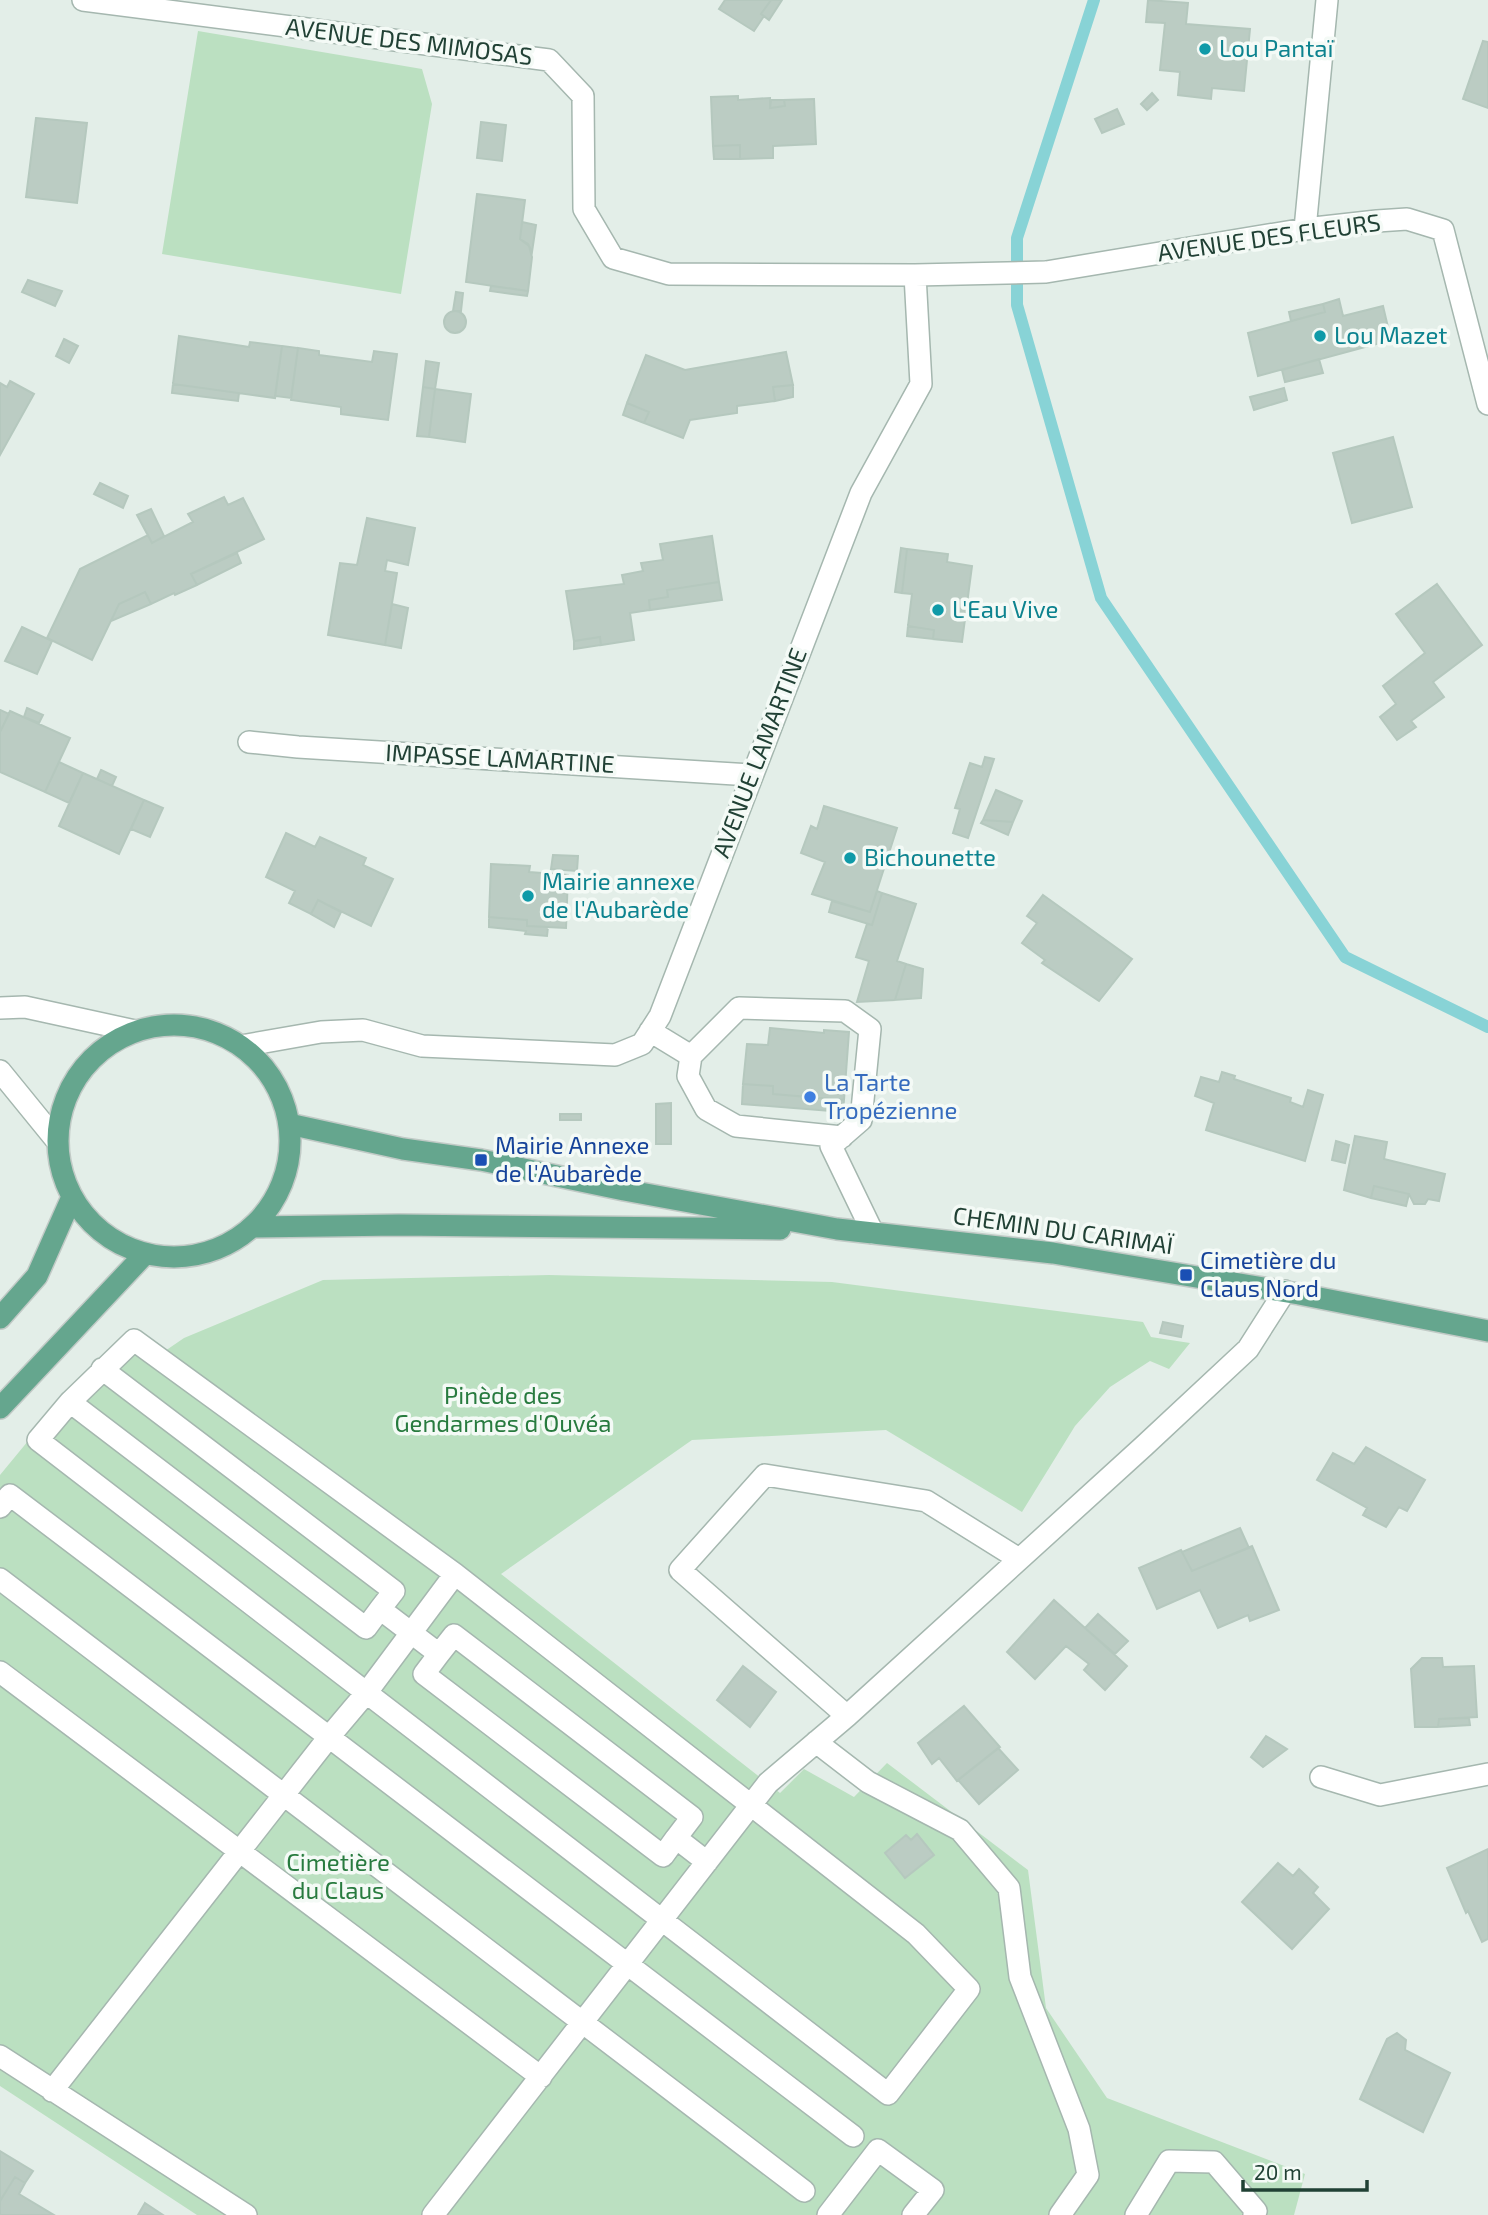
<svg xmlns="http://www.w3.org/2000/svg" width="1488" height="2215" viewBox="0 0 1488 2215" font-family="'Exo 2',sans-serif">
  <rect width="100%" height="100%" fill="#e3eee8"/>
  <!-- green -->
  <path fill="#bbe0c1" d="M198,31L422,69L432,104L401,294L162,254Z
    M549,1275L832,1282L1143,1322L1151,1337L1190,1343L1169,1369L1150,1361L1110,1387L1075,1426L1022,1512L886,1430L692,1440L501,1574L780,1793L804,1769L854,1797L887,1763L1028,1870L1046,2008L1107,2098L1305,2174L1294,2215H197L0,2086V1475L47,1418L106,1356L165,1351L184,1338L323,1280Z"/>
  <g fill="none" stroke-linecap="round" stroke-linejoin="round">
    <!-- stream -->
    <path stroke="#88d3d6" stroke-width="12" d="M1094,0L1017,238V305L1101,598L1345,957L1488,1027"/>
  </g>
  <!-- building -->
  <path fill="#bbccc3" stroke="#b5c8be" stroke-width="2" d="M725,0H771L761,14L764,16L754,31L719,9Z
    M771,0H782L769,20L761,14Z
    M1148,0L1188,3L1186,24L1250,29L1244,91L1212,88L1211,99L1178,95L1180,72L1160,70L1165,23L1146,22Z
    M1483,41L1488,42V108L1463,99Z
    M1152,93L1158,100L1147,110L1141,104Z
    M738,96V100L770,98V108L785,106L784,100L814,99L816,144L773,146V158L740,159V145L713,146L711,97Z
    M771,100H784L785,106L770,108Z
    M1117,109L1124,124L1102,133L1095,119Z
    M36,118L87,123L77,203L26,197Z
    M481,122L506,125L502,161L477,158Z
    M740,145V159H714L713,146Z
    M477,194L525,200L520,239L529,246L532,257L528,291L466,282Z
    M522,222L536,225L532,252L528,244L520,239Z
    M28,280L62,291L55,306L22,292Z
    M491,286L528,291L527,296L490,291Z
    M456,292L463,293L461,311H453Z
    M1339,299L1343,316L1383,306L1391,340L1258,376L1248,333L1325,312L1323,304Z
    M1323,304L1325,312L1291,321L1289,312Z
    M444 322a11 11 0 1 1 22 0a11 11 0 1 1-22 0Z
    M179,336L249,347L250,342L282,346L275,398L173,384Z
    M64,339L78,346L69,363L56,356Z
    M282,346L298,348L291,398L275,396Z
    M298,348L319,351V355L372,362L374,351L397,354L388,420L341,414V407L291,400Z
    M786,352L793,385L773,387L775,401L737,406V413L690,420L683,438L644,423L649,412L627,403L646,355L685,370Z
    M1319,359L1323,373L1285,382L1282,370Z
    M426,361L439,363L435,389L423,387Z
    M10,381L34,394L0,455V383L7,387Z
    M173,384L239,393L238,401L172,393Z
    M793,385V397L775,401L773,387Z
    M423,387L435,389L429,437L417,436Z
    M1284,388L1287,400L1254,410L1250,397Z
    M435,389L471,394L465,442L429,437Z
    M627,403L649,412L644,423L623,415Z
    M1393,437L1412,507L1352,523L1333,453Z
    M100,483L128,496L123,508L94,494Z
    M224,497L228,505L243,498L264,539L191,574L197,585L175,595L174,593L151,604L145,592L119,604L92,660L47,638L80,569L148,535L152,543L193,522L188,514Z
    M151,509L164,536L152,543L137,515Z
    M367,518L415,528L408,565L387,560L385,571L397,573L385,645L328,635L340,563L357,565Z
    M712,536L719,582L667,590L668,597L649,600L650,610L630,613L634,640L601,645L600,637L574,641L566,591L624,584L622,575L643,571L641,563L663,560L660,544Z
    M901,548L907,549L902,593L895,592Z
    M907,549L948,554L947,562L972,566L962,642L933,639L934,630L908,626L912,594L902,593Z
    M237,553L241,563L197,585L191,574Z
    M719,582L722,600L650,610L649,600L668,597L667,590Z
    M1437,584L1482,645L1433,682L1444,697L1411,721L1416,727L1397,740L1380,717L1396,704L1383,686L1425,653L1396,614Z
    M145,592L151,604L111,621L119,604Z
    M392,604L408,608L401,648L385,645Z
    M908,626L934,630L933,639L907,636Z
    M22,627L52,641L37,674L5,661Z
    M600,637L601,645L574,649V641Z
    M27,708L43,715L39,723L24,717Z
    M0,710L9,714L0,732Z
    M10,711L70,738L45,792L0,772V732Z
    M985,757L994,759L968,838L953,833L960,809L955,808L970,763L982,767Z
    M59,762L83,773L69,803L45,792Z
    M101,770L116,777L112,786L97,779Z
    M83,773L144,800L119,854L59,826Z
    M996,790L1022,801L1013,822L983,820Z
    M144,800L163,808L150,837L131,829Z
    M824,806L897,828L870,912L812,894L825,862L801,853L811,826L817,829Z
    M983,820L1013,822L1008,835L981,823Z
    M286,833L315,847L320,837L366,858L363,865L393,879L371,926L318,900L311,914L289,903L295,891L266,877Z
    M553,855L578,856L577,871L551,869Z
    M491,864L530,866L529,872L568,875L566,928L527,926V920L489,917Z
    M877,891L882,893L872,925L829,912L832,901L870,912Z
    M882,893L916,904L897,961L906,964L895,1000L857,1002L869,961L856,957L867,924L872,925Z
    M1043,895L1132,959L1099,1001L1042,963L1045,960L1022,943L1037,923L1027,916Z
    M318,900L341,912L334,927L311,914Z
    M489,917L527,920V926L548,927L547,936L525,934L526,931L489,927Z
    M906,964L923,969L921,998L895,1000Z
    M770,1028L824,1033V1030L849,1032L844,1100L773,1094V1086L743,1084L747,1044L768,1045Z
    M1222,1072L1235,1076L1234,1079L1291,1098L1290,1102L1303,1107L1308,1090L1323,1095L1305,1161L1206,1130L1214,1103L1195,1096L1201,1077L1219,1082Z
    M743,1084L773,1086V1094L844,1100L843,1112L742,1104Z
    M671,1103V1144H656V1104Z
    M560,1114H581V1120H560Z
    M1355,1136L1387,1142L1384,1159L1445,1174L1439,1201L1428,1199L1425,1204H1414L1409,1194L1374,1186L1371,1198L1344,1190Z
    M1336,1141L1349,1145L1345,1163L1332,1160Z
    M1374,1186L1409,1194L1406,1206L1371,1198Z
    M1163,1322L1183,1326L1181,1337L1160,1333Z
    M1366,1447L1425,1480L1407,1511L1399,1507L1386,1527L1363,1515L1367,1508L1317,1480L1333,1453L1354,1464Z
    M1240,1528L1249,1548L1192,1571L1182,1552Z
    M1252,1546L1279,1610L1250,1621L1248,1615L1218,1628L1200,1590L1157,1609L1139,1568L1181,1550L1192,1571Z
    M1054,1600L1127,1666L1105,1690L1084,1670L1089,1664L1066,1646L1035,1679L1007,1652Z
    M1098,1614L1128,1641L1115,1654L1085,1628Z
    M1422,1658H1442L1443,1667L1474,1666L1477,1717L1439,1719L1438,1727H1415L1411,1669Z
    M743,1666L776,1692L750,1727L717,1700Z
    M964,1706L1000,1747L957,1781L939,1758L932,1764L918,1743Z
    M1469,1718L1470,1725L1438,1727L1439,1719Z
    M1266,1736L1287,1749L1263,1767L1251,1757Z
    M998,1748L1018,1770L979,1804L958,1780Z
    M917,1834L934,1855L905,1878L885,1853L906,1835L911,1840Z
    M1488,1849V1939L1482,1942L1468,1911L1466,1913L1447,1868Z
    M1278,1863L1293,1876L1299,1869L1318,1887L1313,1893L1329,1909L1292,1949L1242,1902Z
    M1397,2033L1406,2040L1405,2050L1450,2073L1423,2132L1360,2099L1387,2039Z
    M0,2151L33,2171L25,2183L15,2177L0,2201Z
    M15,2177L25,2183L19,2194L54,2215H0V2201Z
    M145,2203L163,2215H138Z"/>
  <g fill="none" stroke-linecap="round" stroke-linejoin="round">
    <!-- minor casing -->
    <g stroke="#a5b7af" stroke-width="24">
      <path id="minor" d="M83,0L549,60L583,96L584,209L613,258L669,274L915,275L1046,272L1305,229L1377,221L1407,219L1443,230L1488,404
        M1305,229L1327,0
        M249,742L298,747L751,775
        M0,1008L25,1007L135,1031
        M650,1031L691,1056
        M241,1046L321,1032L363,1030L422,1046L615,1055L642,1044L660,1016L861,493L921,384L915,275
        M0,1071L57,1141
        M842,1137L736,1126L706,1109L688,1076L691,1056L739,1008L845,1011L870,1029L861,1120L831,1146L873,1233
        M134,1340L455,1574L916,1934L969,1989L888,2094L38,1440L70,1402Z
        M102,1369L394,1591L380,1609L439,1654L454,1635L692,1817L676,1838L707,1862
        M70,1402L366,1628L380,1609
        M0,1507L10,1495L329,1737L367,1692L455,1574
        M1019,1559L926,1501L765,1475L680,1570L847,1716L1144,1446L1248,1349L1285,1291
        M0,1579C267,1784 537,1986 804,2191
        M439,1654L424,1674L663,1856L676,1838
        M0,1672L541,2077
        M816,1742L868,1782L960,1830L1009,1888L1020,1977L1079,2129L1088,2175L1060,2215
        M1321,1777L1380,1795L1488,1774
        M0,2056L246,2215
        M52,2091L329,1737L853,2136
        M433,2215L768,1783L847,1716
        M828,2215L878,2150L933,2190L913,2215
        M1136,2215L1169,2161L1214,2162L1256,2211L1254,2215"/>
    </g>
    <!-- major casing -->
    <g stroke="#c1cac6" stroke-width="24">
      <path id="major" d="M58 1141a116 116 0 1 1 232 0a116 116 0 1 1-232 0Z
        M289,1124L403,1149L481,1160L624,1190L837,1229L1053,1253L1299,1294L1488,1331
        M253,1227L399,1225L780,1229
        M0,1318L37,1276L72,1197
        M0,1408L145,1254"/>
    </g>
    <!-- minor -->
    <use href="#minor" stroke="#fff" stroke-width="21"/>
    <!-- major -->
    <use href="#major" stroke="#65a68e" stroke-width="21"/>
  </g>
  <!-- markers -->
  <g fill="#0f9aa8" stroke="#f4faf6" stroke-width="2.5">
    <circle cx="1205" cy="49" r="7"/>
    <circle cx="1320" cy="336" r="7"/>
    <circle cx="938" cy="610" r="7"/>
    <circle cx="850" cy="858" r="7"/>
    <circle cx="528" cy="896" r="7"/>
  </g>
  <circle fill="#3f7fe0" stroke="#f4faf6" stroke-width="2.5" cx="810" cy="1097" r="7"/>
  <g fill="#1a4fb4" stroke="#f4faf6" stroke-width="2.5">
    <rect x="474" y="1153" width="14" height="14" rx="3.5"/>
    <rect x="1179" y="1268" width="14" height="14" rx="3.5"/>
  </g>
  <g text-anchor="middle" stroke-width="7" stroke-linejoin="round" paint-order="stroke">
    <!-- street labels -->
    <g font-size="24" fill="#214135" stroke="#f4faf6">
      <text transform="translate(409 42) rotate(7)" y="8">AVENUE DES MIMOSAS</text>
      <text transform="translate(1269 238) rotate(-8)" y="8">AVENUE DES FLEURS</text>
      <text transform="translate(760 753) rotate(-69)" y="8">AVENUE LAMARTINE</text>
      <text transform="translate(500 759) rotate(3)" y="8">IMPASSE LAMARTINE</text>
      <text transform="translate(1063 1231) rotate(8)" y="8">CHEMIN DU CARIMAÏ</text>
    </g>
    <!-- culture labels -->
    <g font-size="24" fill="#0d838f" stroke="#f4faf6" text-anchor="start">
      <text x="1219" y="57">Lou Pantaï</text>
      <text x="1334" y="344">Lou Mazet</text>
      <text x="952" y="618">L'Eau Vive</text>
      <text x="864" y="866">Bichounette</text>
      <text x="542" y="890">Mairie annexe<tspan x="542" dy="28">de l'Aubarède</tspan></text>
    </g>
    <!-- shop labels -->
    <g font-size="24" fill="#366cbe" stroke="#f4faf6" text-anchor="start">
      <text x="824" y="1091">La Tarte<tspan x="824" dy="28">Tropézienne</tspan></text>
    </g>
    <!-- transit labels -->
    <g font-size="24" fill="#164399" stroke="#f4faf6" text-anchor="start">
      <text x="495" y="1154">Mairie Annexe<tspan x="495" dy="28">de l'Aubarède</tspan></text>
      <text x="1200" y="1269">Cimetière du<tspan x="1200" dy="28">Claus Nord</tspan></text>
    </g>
    <!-- park labels -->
    <g font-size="24" fill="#287b3f" stroke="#f4faf6">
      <text x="503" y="1404">Pinède des<tspan x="503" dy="28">Gendarmes d'Ouvéa</tspan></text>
      <text x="338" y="1871">Cimetière<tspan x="338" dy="28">du Claus</tspan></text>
    </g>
  </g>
  <!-- scale -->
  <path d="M1243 2180v10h124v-10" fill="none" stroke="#214135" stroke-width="3.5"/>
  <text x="1254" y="2180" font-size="21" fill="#214135" stroke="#f4faf6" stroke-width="5" paint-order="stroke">20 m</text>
</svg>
